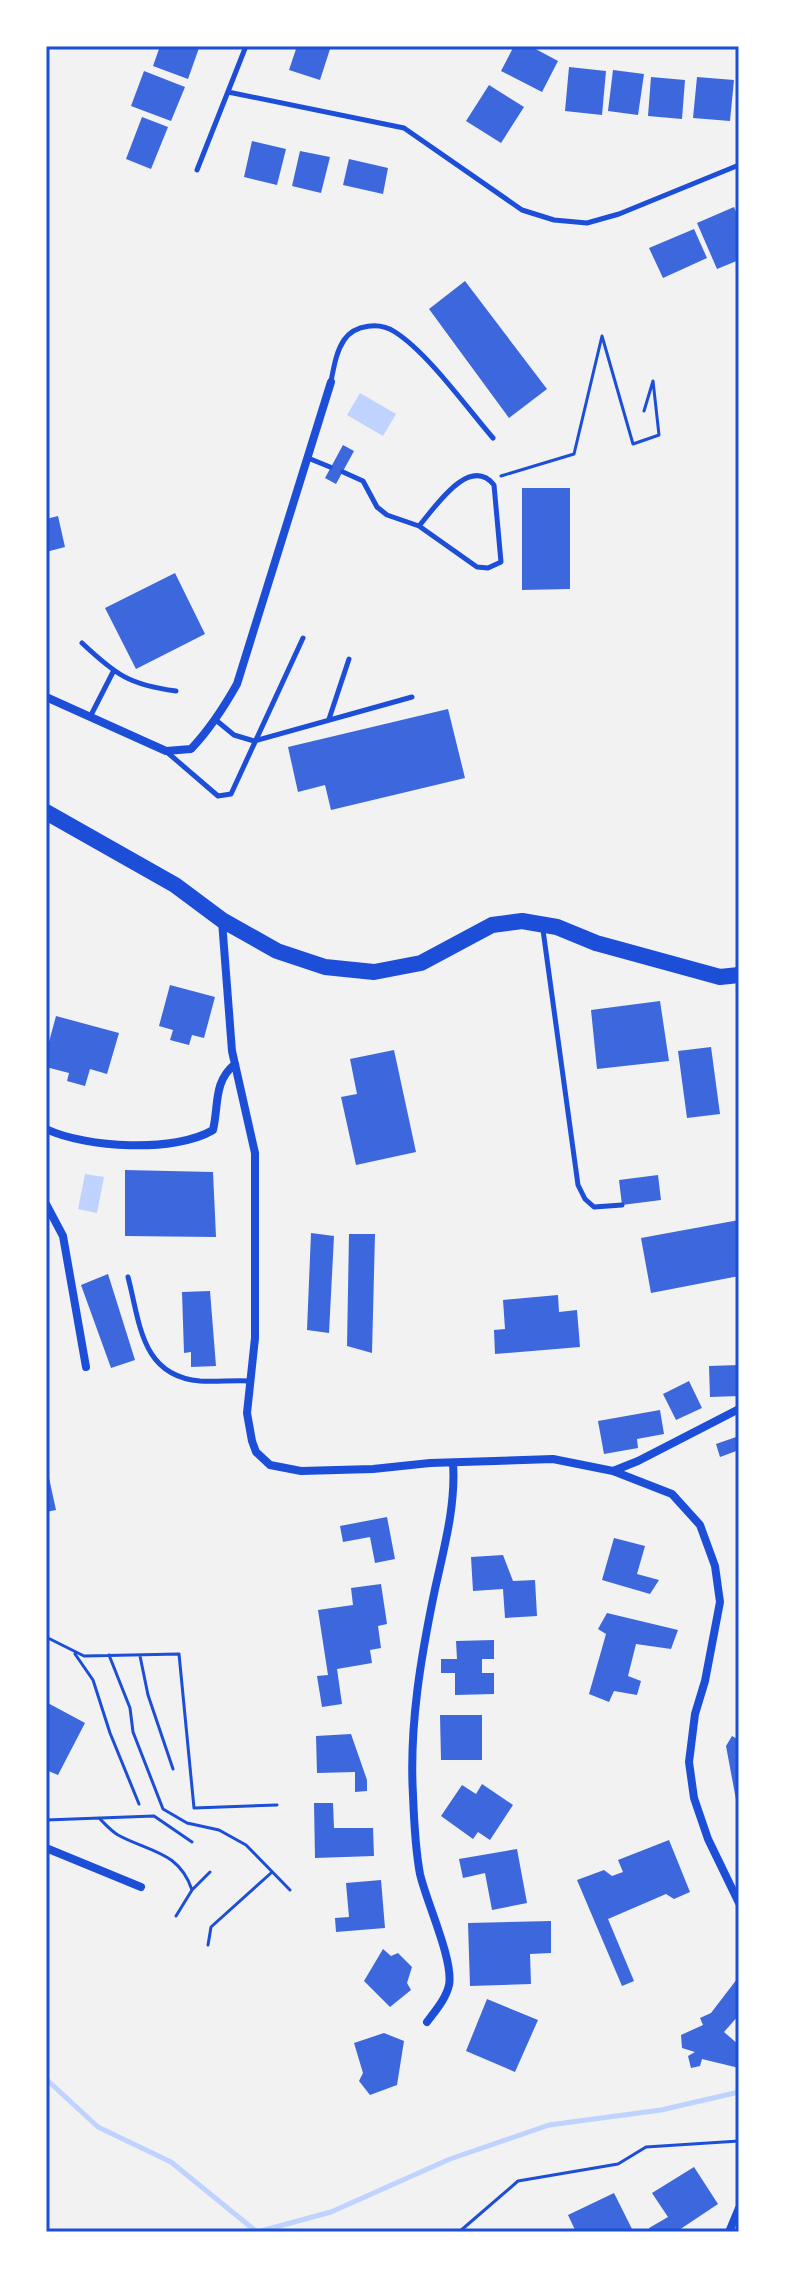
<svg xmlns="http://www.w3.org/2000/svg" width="785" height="2278" viewBox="0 0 785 2278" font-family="'Archivo Narrow',sans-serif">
  <rect width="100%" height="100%" fill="#f2f2f2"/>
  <!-- water -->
  <path fill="#bfd3fe" d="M360,393L396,414L383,436L347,415Z
    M85,1174L104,1177L97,1213L78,1209Z"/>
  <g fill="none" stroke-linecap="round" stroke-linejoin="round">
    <!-- stream -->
    <path stroke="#bfd3fe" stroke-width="5" d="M46,2079L98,2127L171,2162L257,2232
      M257,2232L331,2212L450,2159L549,2125L661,2110L739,2092"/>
  </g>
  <!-- building -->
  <path fill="#3d67dc" d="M160,46L199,48L188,79L153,66Z
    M297,46H331L320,80L289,70Z
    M514,46H530L558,61L542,92L501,71Z
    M569,67L606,71L602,115L565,111Z
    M613,70L644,74L638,115L608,111Z
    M144,71L185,87L171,121L131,106Z
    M651,77L685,80L682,119L648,116Z
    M697,77L734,80L730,121L693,118Z
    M489,85L524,107L501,143L466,121Z
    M142,117L168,127L151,169L126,159Z
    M252,141L286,149L277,185L244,177Z
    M300,151L330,157L321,193L292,186Z
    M349,159L388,168L383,194L343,185Z
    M734,207L739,219V260L717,269L697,223Z
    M694,229L707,258L663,278L649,248Z
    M465,281L547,389L509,418L429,309Z
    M343,445L354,451L336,484L325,478Z
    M522,488H570V589L522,590Z
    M58,516L65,547L46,552V519Z
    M175,573L205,634L136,669L105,608Z
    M448,709L465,778L331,810L325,785L298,792L288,747Z
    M170,985L215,997L204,1038L192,1035L189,1045L170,1040L173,1030L159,1026Z
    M660,1001L669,1061L597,1069L591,1010Z
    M56,1016L119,1033L107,1074L90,1069L85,1086L67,1081L69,1073L46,1067V1053Z
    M711,1047L720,1114L687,1118L678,1051Z
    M394,1050L416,1152L356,1165L341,1097L357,1094L350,1059Z
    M125,1170L213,1172L216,1237L125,1236Z
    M658,1175L661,1200L622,1205L619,1180Z
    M739,1220V1276L651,1293L641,1238Z
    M311,1233L334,1236L329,1333L307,1330Z
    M349,1234H375L372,1353L347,1346Z
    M108,1274L135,1360L111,1368L81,1285Z
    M210,1291L216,1366L191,1367V1352L184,1353L182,1292Z
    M558,1295L559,1312L577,1310L580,1347L495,1354L494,1330L505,1329L503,1300Z
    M739,1365V1396L710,1397L709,1366Z
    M689,1381L702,1408L676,1420L663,1394Z
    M660,1410L664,1434L637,1439L638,1448L604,1454L598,1421Z
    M739,1436V1450L720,1457L716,1444Z
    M46,1464L56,1510L46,1512Z
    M387,1517L395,1559L375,1563L370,1537L343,1542L340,1526Z
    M614,1538L645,1546L637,1574L659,1580L650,1594L602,1580Z
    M503,1555L513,1581L535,1580L537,1616L505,1618L503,1589L473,1591L471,1557Z
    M381,1584L387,1624L378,1626L381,1648L370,1650L372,1663L337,1669L342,1704L322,1707L317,1676L328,1675L318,1610L353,1605L351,1588Z
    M607,1613L678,1630L671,1649L636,1644L628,1676L641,1681L637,1695L614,1691L609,1702L589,1694L606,1634L598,1629Z
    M494,1640V1659H482V1673H494V1694L455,1695V1673H441V1659H457L456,1641Z
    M46,1702L85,1723L58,1775L46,1770Z
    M440,1715H482V1760H441Z
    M351,1734L367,1780V1791L355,1792V1772L317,1773L316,1736Z
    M732,1736L739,1740L737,1805L726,1746Z
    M482,1784L513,1805L490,1840L478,1832L473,1839L441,1816L462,1785L476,1794Z
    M314,1803H333L334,1828H373L374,1856L315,1858Z
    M669,1840L690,1892L674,1899L666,1894L608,1919L634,1981L622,1986L577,1880L604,1870L612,1876L623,1872L618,1860Z
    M517,1849L527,1903L492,1910L485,1873L463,1878L459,1859Z
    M381,1880L385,1928L336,1932L335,1918L349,1917L346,1883Z
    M551,1921V1953L530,1954L531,1984L470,1986L468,1923Z
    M383,1949L391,1956L398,1953L412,1967L407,1983L411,1990L390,2007L364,1981Z
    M737,1979L739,1982V2015L724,2032L739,2045V2068L702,2059L700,2066L691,2068L688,2056L695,2052L682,2048L681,2035L703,2025L700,2018L711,2013Z
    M487,1999L538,2020L515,2072L466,2051Z
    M384,2033L404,2041L397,2085L370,2095L359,2081L363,2073L354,2043Z
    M694,2167L718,2204L676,2232H652L649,2228L668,2217L652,2193Z
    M614,2193L632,2229L625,2232H576L568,2215Z"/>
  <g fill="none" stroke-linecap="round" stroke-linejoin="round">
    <!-- path -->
    <path stroke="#1d4ed8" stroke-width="3" d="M501,476L574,454L602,336L633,444L659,435L653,381L644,411
      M46,1639L48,1638L84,1656L179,1654L194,1808L277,1805
      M75,1654L93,1680L110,1733L139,1804
      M109,1655L130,1708L133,1732L163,1809L187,1823L219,1830L246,1845L290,1890
      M140,1656L148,1695L173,1769
      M99,1818C105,1824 111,1831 118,1835C149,1852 179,1851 192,1890L176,1916
      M46,1820L154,1816L192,1842
      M193,1889L210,1872
      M208,1945L211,1927L271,1873
      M459,2232L518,2181L618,2164L646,2147L739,2141"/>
    <!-- service -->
    <path stroke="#1d4ed8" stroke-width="5" d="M228,92L404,128L522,210L554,220L587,223L619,214L739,165
      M197,170L246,46
      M331,381C334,367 336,352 344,340C355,324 380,322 395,332C428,353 467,408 493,438
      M308,458L330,467
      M343,472L363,481L377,507L387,515L419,526L477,567L488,568L501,562L494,485C469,454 434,509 419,526
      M82,643C115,674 129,685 176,691
      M90,717L113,672
      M329,719L349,659
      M217,721L234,735L254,741L412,697
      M168,753L218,796L231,794L303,638
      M543,930L578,1185L585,1199L594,1207L622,1205
      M128,1277C140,1323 141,1376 200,1381C216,1382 234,1380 250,1381"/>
    <!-- minor -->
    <path stroke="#1d4ed8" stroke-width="8" d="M46,697L166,751L191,749C210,729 223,709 237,684L331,382
      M222,921L232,1051L255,1153V1338L247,1413L252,1441L256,1452L270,1465L301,1471L373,1469L430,1463L553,1459L613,1471L672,1494L700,1525L715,1566L720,1602L705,1681L695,1714L689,1762L694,1798L708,1839L739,1903
      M46,1129C86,1148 175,1153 213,1130C219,1105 213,1082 235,1064
      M46,1204L63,1236L86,1367
      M613,1471L638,1461L739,1409
      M46,1848L141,1887
      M427,2022C435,2011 446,1999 449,1985C454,1961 426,1901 420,1874C415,1848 414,1820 413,1795C409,1726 421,1656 435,1589C444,1548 456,1505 453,1463
      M729,2232L739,2208"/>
    <!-- secondary -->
    <path stroke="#1d4ed8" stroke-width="16" d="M46,812L175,885L222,920L277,951L325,967L374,972L421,963L492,925L522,921L557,927L596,943L720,977L739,975"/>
  </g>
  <!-- border -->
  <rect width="785" height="2278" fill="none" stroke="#ffffff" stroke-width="96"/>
  <rect x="48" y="48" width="689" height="2182" fill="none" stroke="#1d4ed8" stroke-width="3"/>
</svg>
